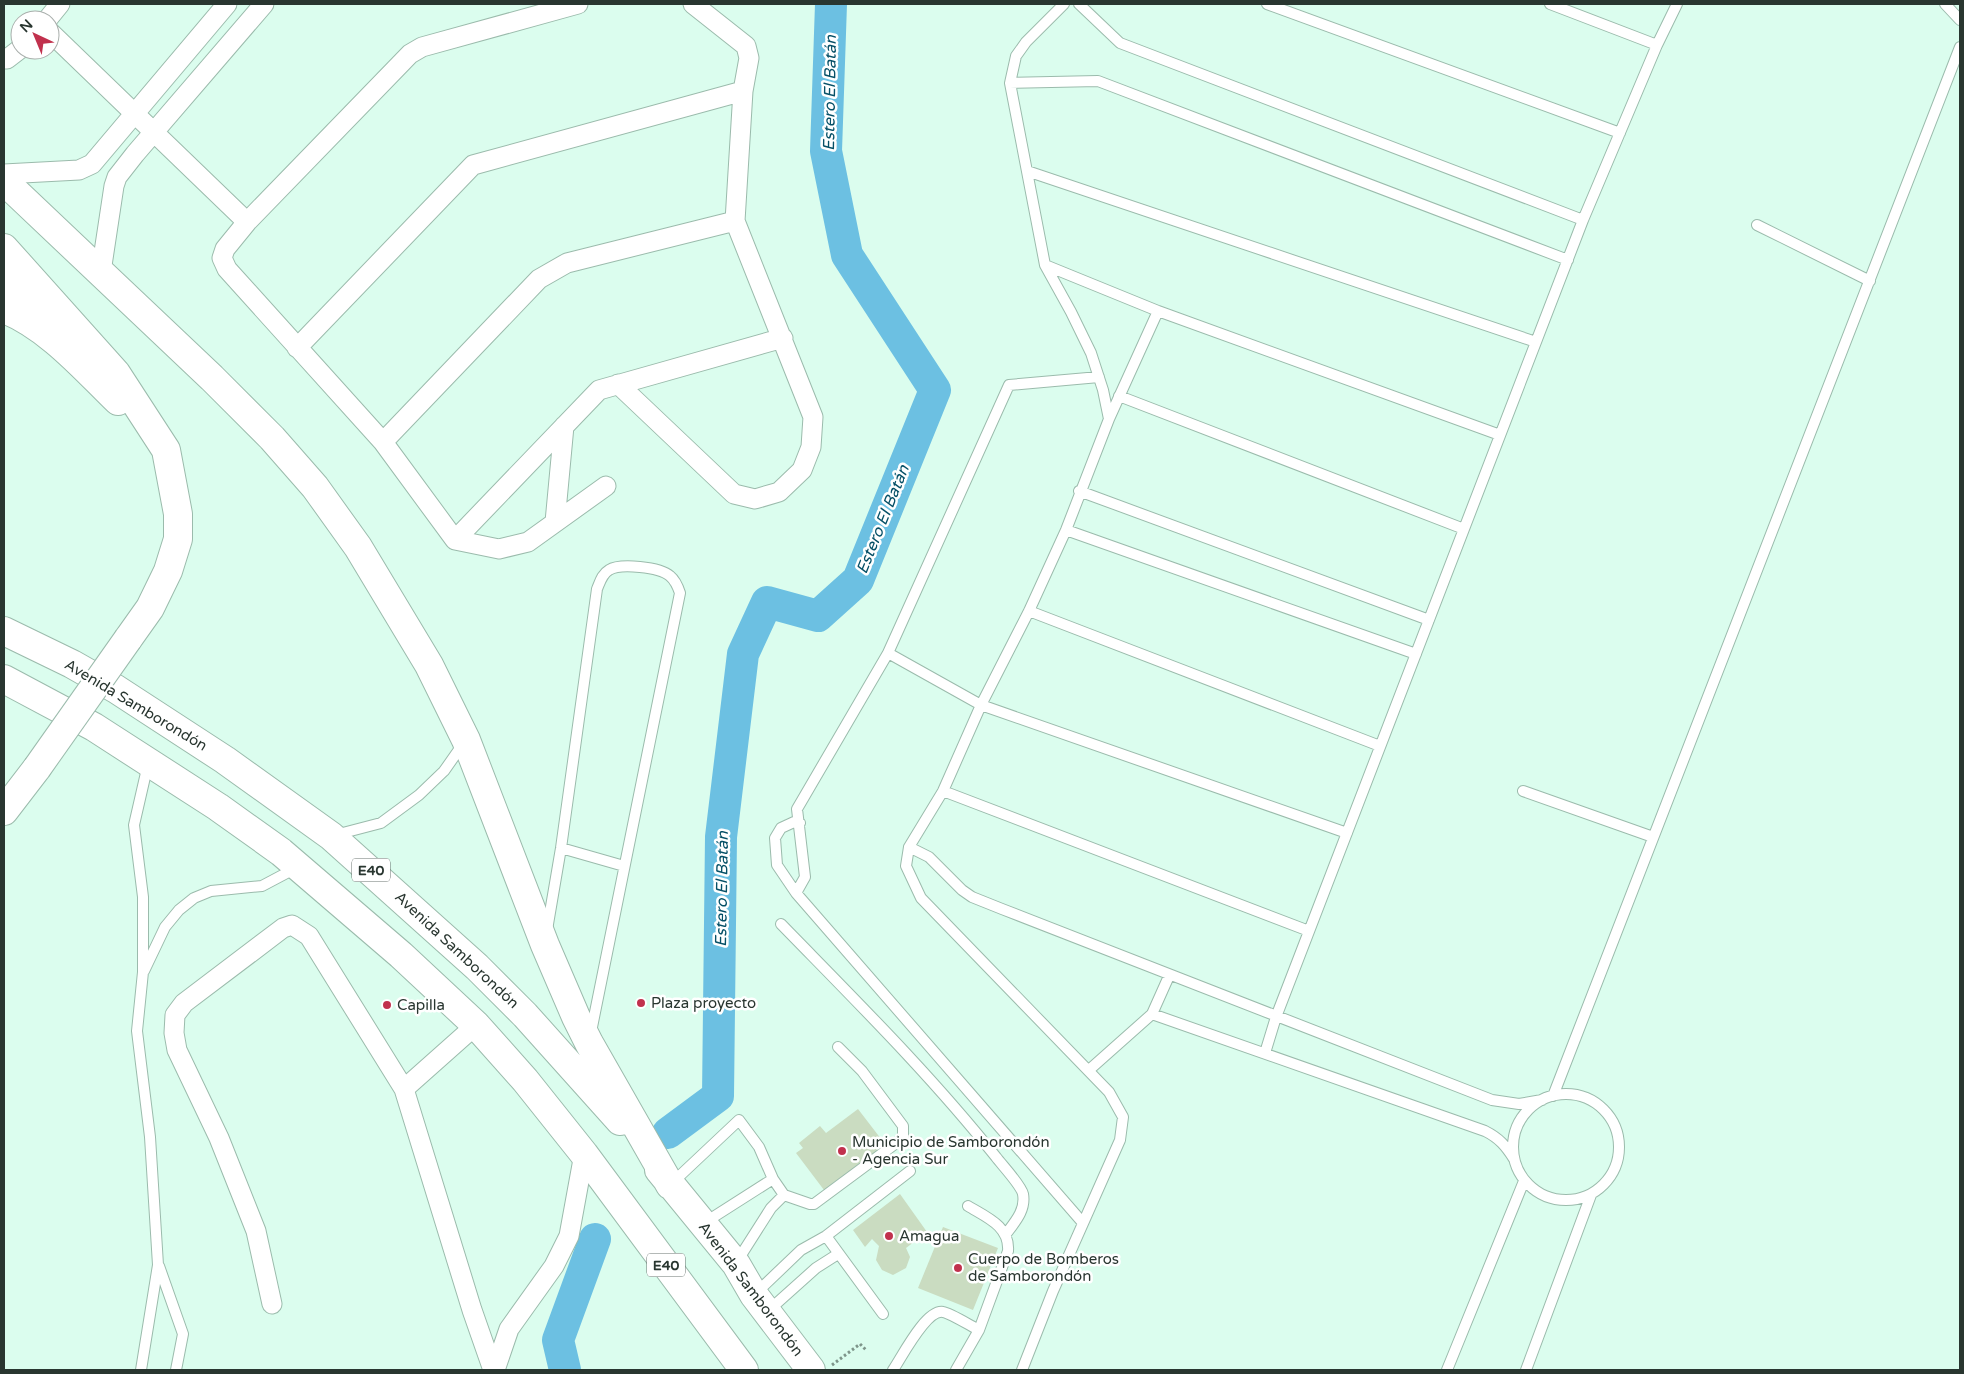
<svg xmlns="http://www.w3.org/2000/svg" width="1964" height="1374" viewBox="0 0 1964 1374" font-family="'Varela Round',sans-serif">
  <rect width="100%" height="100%" fill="#dbfdee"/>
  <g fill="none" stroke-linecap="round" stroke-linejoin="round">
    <!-- river -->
    <path stroke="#6cc0e2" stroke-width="32" d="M668,1133L718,1096L721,837L743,654L767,602L818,616L858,580L935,390L847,255L826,151L831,4
      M565,1370L558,1340L595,1239"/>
  </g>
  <!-- building -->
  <path fill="#cadcc1" d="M858,1109L888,1148L841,1184L837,1180L824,1190L796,1153L803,1148L799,1143L820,1126L826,1133Z
    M900,1194L927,1232L906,1248L910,1257L906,1268L893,1275L882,1270L876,1260L879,1246L872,1239L865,1247L853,1230Z
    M943,1227L998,1248L973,1310L918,1288Z"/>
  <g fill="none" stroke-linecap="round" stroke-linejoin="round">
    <!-- lane casing -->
    <g stroke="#9bbbac" stroke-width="12">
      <path id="lane" d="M1064,4L1026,42L1016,56L1010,83L1045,265L1071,312L1091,353L1103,390L1109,419
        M1079,4L1120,43L1583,220
        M1267,4L1620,133
        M1550,4L1657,45
        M1945,4L1960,20
        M1010,83L1098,81L1568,260
        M1027,171L1536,342
        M1757,225L1870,281
        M1045,265L1158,311L1500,435
        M1119,396L1464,529
        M1079,491L1429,620
        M1066,530L1416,654
        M1029,611L1380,746
        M888,653L981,705L1347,833
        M943,791L1309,931
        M1523,791L1653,837
        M335,835L381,823L419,795L444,771L463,744
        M909,847L929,857L962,890L972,897L1002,909L1492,1100L1519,1104L1542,1100
        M561,848L624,866
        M796,893L777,865L775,838L781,828L794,822L800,823
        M781,924C855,1000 930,1074 996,1157C1002,1165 1021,1185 1023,1194C1026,1210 1015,1222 1006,1234
        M547,930L561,848L597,589C600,582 602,574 609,570C620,563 660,567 670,576C675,580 678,587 680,593L591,1032
        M144,971L165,927L179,910L194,898L211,891L262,886L296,868
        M1152,1014L1485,1131C1499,1138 1506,1146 1514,1159
        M1265,1053L1276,1017L1583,220L1657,45L1677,4
        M1089,1070L1152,1014L1169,976
        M1513 1147a53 53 0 1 1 106 0a53 53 0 1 1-106 0Z
        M1553,1096L1960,47
        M671,1184L739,1120L759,1147L773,1179L784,1195L810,1204H814L903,1138V1126L862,1071L838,1047
        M704,1223L773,1179
        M1083,1223L796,893L805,877L797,809L888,653L1009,385L1099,377
        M826,1236L883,1314
        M736,1263L771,1208L784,1195
        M159,1266L183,1334L176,1370
        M755,1294L801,1250L826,1236L910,1171
        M768,1311L816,1268L838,1254
        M141,1370L158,1265L150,1137L137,1031L143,972V897L134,825L148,764
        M893,1370C902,1357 926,1309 943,1312C950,1313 971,1326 979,1330
        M956,1370L979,1330L1008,1251C1010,1226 986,1217 968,1206
        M1022,1370L1053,1291L1120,1140L1123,1117L1109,1092L921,898L906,866L909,847L943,791L981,705L1029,611L1066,530L1109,419L1158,311
        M1447,1370L1524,1181
        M1526,1370L1591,1195"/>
    </g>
    <!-- street casing -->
    <g stroke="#9bbbac" stroke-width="21">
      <path id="street" d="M578,4L422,47L410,54L247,222L225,249L222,258L227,269L383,442L455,540L499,549L528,542L606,486
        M47,20L60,4
        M50,32L247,222
        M4,59H7L20,49
        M4,174L79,170L92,164L227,4
        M101,272L114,186L117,177L135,154L264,4
        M297,348L473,165L743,91
        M618,384L734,494L755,499L779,492L802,470L811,447L813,417L735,221L743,91L749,58L746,46L693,4
        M383,442L539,279L567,263L735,221
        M555,522L564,426
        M455,540L599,390L783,338
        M404,1089L476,1025
        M272,1304L256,1231L219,1138L177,1050L174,1033L175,1015L184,1003L283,928L292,925L309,936L404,1089L472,1310L493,1370
        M495,1370L509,1329L554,1266L569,1236L584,1154"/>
    </g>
    <!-- highway casing -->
    <g stroke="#9bbbac" stroke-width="30">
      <path id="highway" d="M4,181L212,378L272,438L315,487L358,547L429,665L466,740L545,945L576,1017L589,1043L670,1185
        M4,248L116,373L166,450L178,514V539L168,571L150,608L128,639
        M4,275L53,330
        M4,309C49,327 84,368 118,401
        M4,631L72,664L116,689L225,760L331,836L477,967L525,1015L620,1121
        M4,679L94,727L218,807L281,852L401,955L476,1025L525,1080L584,1154L744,1370
        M4,811L37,768
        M659,1170L736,1264L754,1295L811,1370"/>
    </g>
    <!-- path -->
    <path stroke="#7e958a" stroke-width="3" stroke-dasharray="2.5 2.5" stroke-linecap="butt" d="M832,1365L860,1344L866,1350"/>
    <!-- lane -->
    <use href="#lane" stroke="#fff" stroke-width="10"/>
    <!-- street -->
    <use href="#street" stroke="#fff" stroke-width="19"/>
    <!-- highway -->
    <use href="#highway" stroke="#fff" stroke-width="28"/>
    <!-- highway-bridge casing -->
    <g stroke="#9bbbac" stroke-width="30" stroke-linecap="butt">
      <path id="highway-bridge" d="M37,768L128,639"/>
    </g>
    <!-- highway-bridge -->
    <use href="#highway-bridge" stroke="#fff" stroke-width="28"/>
  </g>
  <!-- markers -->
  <g fill="#c1314d" stroke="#fff" stroke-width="2">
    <circle cx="641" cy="1003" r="5"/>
    <circle cx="387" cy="1005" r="5"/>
    <circle cx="842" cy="1151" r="5"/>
    <circle cx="889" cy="1236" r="5"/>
    <circle cx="958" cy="1268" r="5"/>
  </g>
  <g text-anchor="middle" stroke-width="5" stroke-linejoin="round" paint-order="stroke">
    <!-- shield labels -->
    <g fill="#fff" stroke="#69726e" stroke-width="1">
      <rect x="352" y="858.5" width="38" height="23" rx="4"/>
      <rect x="647" y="1253.5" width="38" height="23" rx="4"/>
    </g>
    <g font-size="14" font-weight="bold" fill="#293630">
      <text x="371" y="875">E40</text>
      <text x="666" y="1270">E40</text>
    </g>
    <!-- street labels -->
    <g font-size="15" fill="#293630" stroke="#fff">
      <text transform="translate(136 705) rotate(31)" y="5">Avenida Samborondón</text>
      <text transform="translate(457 950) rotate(43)" y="5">Avenida Samborondón</text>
      <text transform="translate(751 1289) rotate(53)" y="5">Avenida Samborondón</text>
    </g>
    <!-- poi labels -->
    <g font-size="15" fill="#293630" stroke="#fff" text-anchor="start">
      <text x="651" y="1008">Plaza proyecto</text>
      <text x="397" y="1010">Capilla</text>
      <text x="852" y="1147">Municipio de Samborondón<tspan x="852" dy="17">- Agencia Sur</tspan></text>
      <text x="899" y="1241">Amagua</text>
      <text x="968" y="1264">Cuerpo de Bomberos<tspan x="968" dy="17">de Samborondón</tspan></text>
    </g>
    <!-- water labels -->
    <g font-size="16" font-style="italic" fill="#065067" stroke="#fff">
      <text transform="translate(829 93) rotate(-89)" y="6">Estero El Batán</text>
      <text transform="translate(882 519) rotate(-68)" y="6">Estero El Batán</text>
      <text transform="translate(721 889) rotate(-89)" y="6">Estero El Batán</text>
    </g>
  </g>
  <!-- border -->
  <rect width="1964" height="1374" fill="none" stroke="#293630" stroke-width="10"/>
  <!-- north arrow -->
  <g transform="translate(35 35) rotate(316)"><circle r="24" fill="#ffffff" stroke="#a9afac"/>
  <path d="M0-4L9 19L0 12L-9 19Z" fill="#c1314d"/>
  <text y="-8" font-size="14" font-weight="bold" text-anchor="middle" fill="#293630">N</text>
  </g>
</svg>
